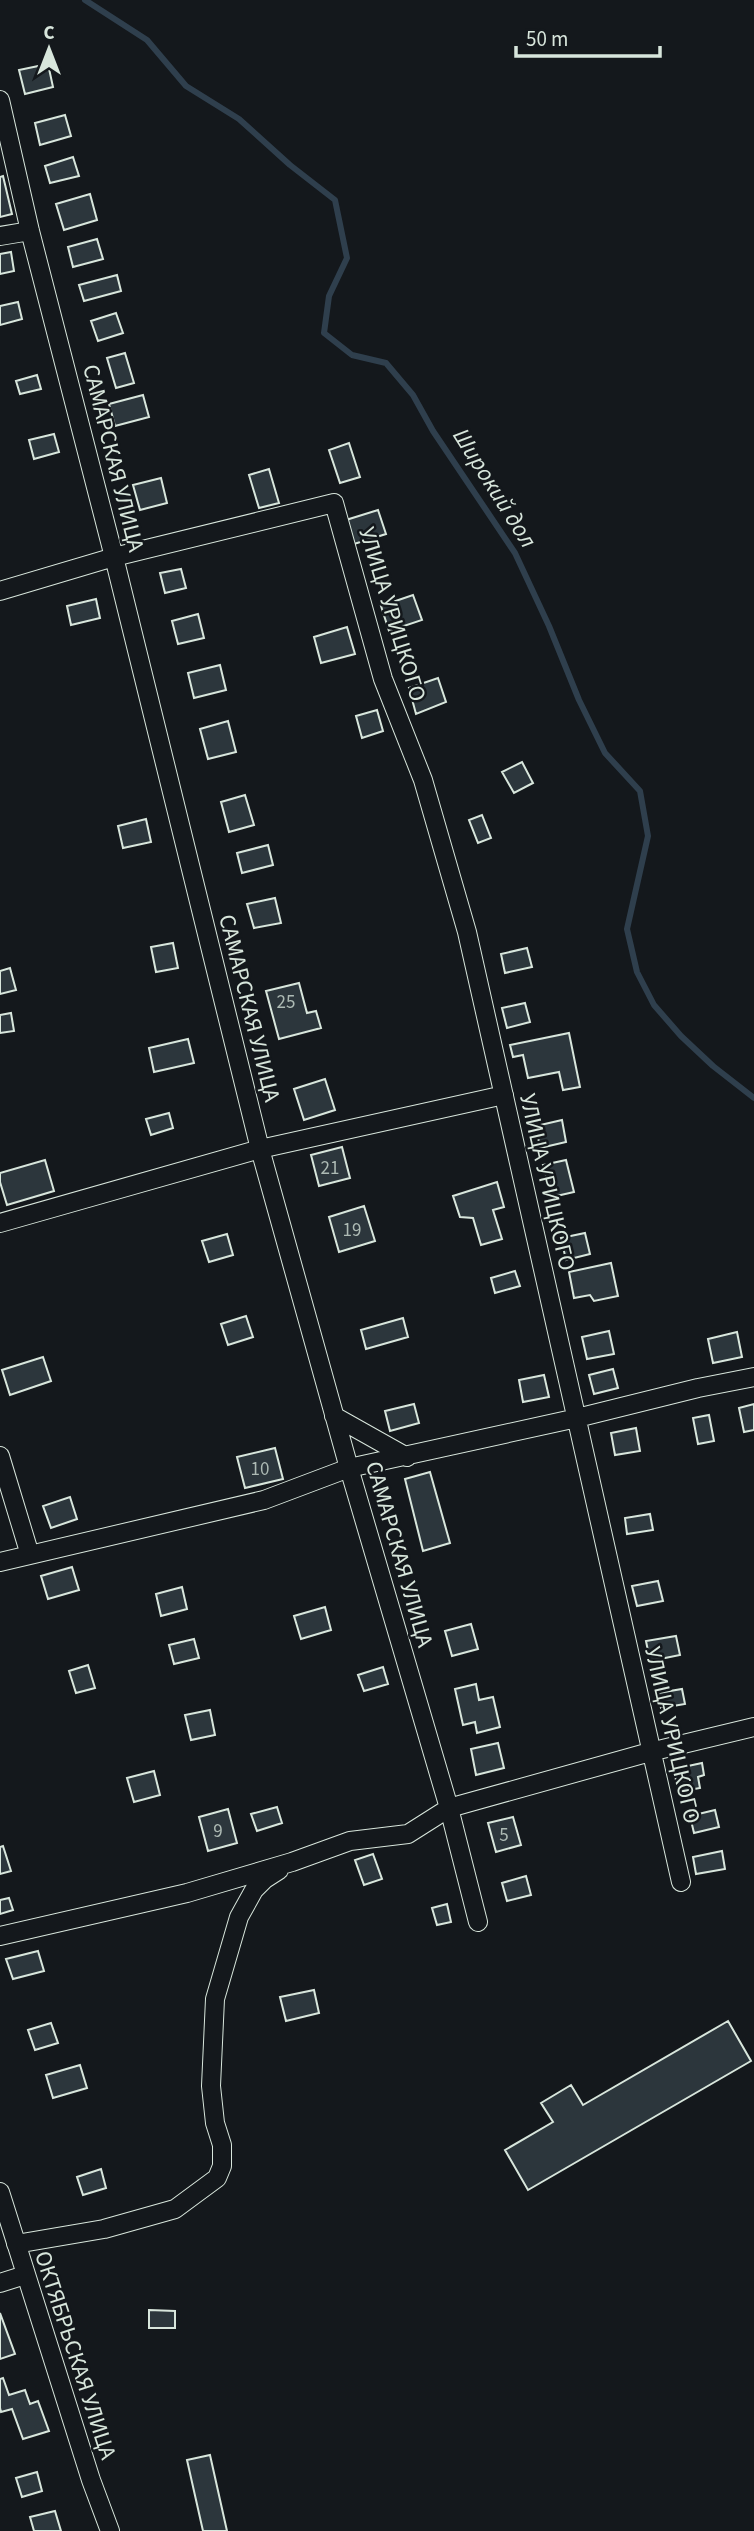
<svg xmlns="http://www.w3.org/2000/svg" width="754" height="2531" viewBox="0 0 754 2531" font-family="'Source Sans 3',sans-serif">
  <rect width="100%" height="100%" fill="#14181c"/>
  <g fill="none" stroke-linecap="round" stroke-linejoin="round">
    <!-- stream -->
    <path stroke="#2f3f4d" stroke-width="6" d="M85,0L147,40L186,86L239,119L290,165L335,200L347,258L329,296L324,333L352,355L386,363L413,395L433,431L515,553L549,626L579,700L605,753L640,791L648,836L627,929L637,972L654,1005L681,1036L713,1066L754,1098"/>
  </g>
  <!-- building -->
  <path fill="#2c363c" stroke="#d8e6dc" stroke-width="2" d="M48,64L53,87L25,94L19,70Z
    M65,115L71,136L40,145L35,123Z
    M73,157L79,176L50,183L45,166Z
    M3,176L12,214L0,217V177Z
    M90,194L97,220L64,230L56,204Z
    M97,239L103,259L73,267L68,247Z
    M11,252L14,271L0,274V254Z
    M117,275L121,291L84,301L79,285Z
    M18,302L22,319L0,325V306Z
    M116,313L123,333L98,341L91,321Z
    M125,353L134,383L116,388L107,358Z
    M37,375L41,389L20,394L16,381Z
    M143,395L149,417L115,426L109,404Z
    M54,434L59,452L34,459L29,440Z
    M349,443L360,477L340,483L329,450Z
    M269,469L279,503L259,508L249,475Z
    M161,478L167,503L140,510L133,485Z
    M378,510L386,534L354,544L346,520Z
    M181,569L186,588L165,593L160,573Z
    M413,595L422,620L389,631L381,606Z
    M96,599L100,618L71,625L67,606Z
    M198,614L204,638L178,644L172,621Z
    M347,627L355,654L321,663L314,637Z
    M220,665L226,690L194,698L188,673Z
    M438,678L446,702L416,714L409,688Z
    M377,710L383,731L362,738L356,716Z
    M228,721L236,752L208,759L200,729Z
    M522,762L533,783L514,793L502,772Z
    M245,795L254,825L229,832L221,802Z
    M482,815L491,838L478,843L469,820Z
    M146,819L151,842L123,848L118,826Z
    M268,845L273,865L242,873L237,853Z
    M275,898L281,923L254,928L247,904Z
    M173,943L178,968L156,972L151,947Z
    M527,948L532,967L505,973L501,954Z
    M10,968L16,990L0,994V971Z
    M299,983L307,1013L316,1011L321,1028L279,1039L266,991Z
    M525,1003L530,1022L507,1028L502,1008Z
    M11,1013L14,1031L0,1033V1015Z
    M569,1033L580,1087L563,1090L559,1072L528,1078L523,1055L513,1057L510,1045Z
    M188,1039L194,1063L154,1072L149,1048Z
    M325,1079L335,1110L304,1120L294,1089Z
    M169,1113L173,1128L151,1135L146,1119Z
    M562,1120L566,1142L540,1148L536,1126Z
    M342,1147L350,1178L319,1186L311,1155Z
    M45,1160L54,1191L7,1205L0,1182V1173Z
    M566,1160L574,1192L552,1197L543,1165Z
    M497,1182L504,1207L493,1210L502,1239L481,1245L473,1218L460,1217L453,1196Z
    M364,1206L375,1241L339,1252L329,1217Z
    M585,1233L590,1254L566,1260L561,1238Z
    M227,1234L233,1255L209,1262L202,1241Z
    M611,1263L618,1296L594,1301L590,1295L574,1298L569,1272Z
    M515,1271L520,1286L495,1293L491,1278Z
    M246,1316L253,1337L228,1345L221,1324Z
    M403,1318L408,1337L366,1349L361,1330Z
    M609,1331L614,1354L587,1359L582,1337Z
    M737,1332L742,1357L713,1363L708,1339Z
    M43,1357L51,1381L10,1395L2,1370Z
    M613,1369L618,1388L594,1394L589,1375Z
    M544,1375L549,1397L523,1402L519,1380Z
    M414,1404L419,1423L390,1431L385,1411Z
    M754,1404V1430L744,1432L739,1408Z
    M709,1415L714,1441L698,1444L693,1418Z
    M636,1428L640,1451L615,1455L611,1433Z
    M275,1448L283,1479L245,1488L237,1457Z
    M430,1472L450,1543L423,1551L405,1479Z
    M70,1497L77,1519L51,1528L43,1506Z
    M650,1514L653,1530L627,1534L625,1518Z
    M72,1567L79,1590L48,1599L41,1576Z
    M658,1581L663,1601L637,1606L632,1586Z
    M182,1587L187,1609L161,1616L156,1594Z
    M325,1607L331,1630L301,1639L294,1616Z
    M471,1624L478,1649L452,1656L445,1631Z
    M676,1636L680,1655L650,1661L646,1641Z
    M194,1639L199,1658L174,1664L169,1645Z
    M88,1665L95,1688L76,1693L69,1671Z
    M383,1667L388,1684L364,1691L358,1675Z
    M476,1684L479,1700L493,1697L500,1727L477,1733L475,1722L463,1725L455,1689Z
    M682,1689L685,1704L661,1708L658,1693Z
    M210,1710L215,1735L191,1740L185,1715Z
    M498,1743L504,1768L476,1775L471,1749Z
    M702,1763L704,1775L698,1777L700,1788L678,1792L674,1769Z
    M154,1771L160,1795L134,1802L127,1778Z
    M277,1807L282,1823L257,1831L251,1814Z
    M228,1809L237,1843L208,1851L199,1817Z
    M715,1810L719,1827L694,1833L690,1816Z
    M513,1817L521,1845L496,1852L488,1823Z
    M3,1846L11,1871L0,1874V1847Z
    M722,1851L725,1869L696,1874L693,1857Z
    M373,1854L382,1879L364,1885L355,1860Z
    M526,1876L531,1895L507,1901L502,1883Z
    M9,1898L13,1910L0,1914V1900Z
    M447,1904L451,1922L437,1925L432,1908Z
    M38,1951L44,1971L13,1979L6,1959Z
    M314,1990L319,2013L286,2021L280,1997Z
    M728,2021L751,2061L528,2190L505,2150L553,2122L541,2103L571,2085L583,2105Z
    M51,2023L58,2043L35,2050L28,2030Z
    M80,2065L87,2088L53,2098L46,2075Z
    M101,2169L106,2188L83,2195L77,2177Z
    M149,2310L175,2311V2328H149Z
    M0,2313L15,2354L0,2359Z
    M3,2378L9,2395L25,2390L30,2404L38,2401L49,2431L23,2439L12,2409L1,2412L0,2408V2379Z
    M210,2455L227,2531H203L187,2460Z
    M37,2472L42,2491L22,2497L16,2478Z
    M55,2511L61,2531H34L30,2517Z"/>
  <g fill="none" stroke-linecap="round" stroke-linejoin="round">
    <!-- minor casing -->
    <g stroke="#d8e6dc" stroke-width="20">
      <path id="minor" d="M0,100L30,231L114,557L260,1149L349,1468L449,1808L478,1922
        M0,236L30,231
        M0,591L114,557L334,503L383,679L423,780L467,932L681,1882
        M0,1223L260,1149L504,1095
        M334,1416L407,1457
        M0,1456L30,1555
        M0,1562L264,1500L349,1468L577,1418L698,1388L754,1377
        M0,1936L187,1893L292,1862L350,1841L408,1834L449,1808L650,1752L754,1727
        M0,2192L91,2480L110,2531
        M16,2244L104,2229L175,2209L217,2178L222,2166V2145L215,2123L211,2086L215,1999L239,1917L254,1890L265,1879L279,1870
        M0,2283L25,2275"/>
    </g>
    <!-- minor -->
    <use href="#minor" stroke="#14181c" stroke-width="18"/>
  </g>
  <g text-anchor="middle" stroke-width="5" stroke-linejoin="round" paint-order="stroke">
    <!-- number labels -->
    <g font-size="19" fill="#adbab4">
      <text x="286" y="1008">25</text>
      <text x="330" y="1174">21</text>
      <text x="352" y="1236">19</text>
      <text x="260" y="1475">10</text>
      <text x="218" y="1837">9</text>
      <text x="504" y="1841">5</text>
    </g>
    <!-- street labels -->
    <g font-size="23" fill="#d8e6dc" stroke="#14181c">
      <text transform="translate(114 458) rotate(76)" y="8">САМАРСКАЯ УЛИЦА</text>
      <text transform="translate(393 614) rotate(73)" y="8">УЛИЦА УРИЦКОГО</text>
      <text transform="translate(250 1008) rotate(76)" y="8">САМАРСКАЯ УЛИЦА</text>
      <text transform="translate(548 1182) rotate(77)" y="8">УЛИЦА УРИЦКОГО</text>
      <text transform="translate(400 1554) rotate(74)" y="8">САМАРСКАЯ УЛИЦА</text>
      <text transform="translate(673 1735) rotate(77)" y="8">УЛИЦА УРИЦКОГО</text>
      <text transform="translate(76 2355) rotate(72)" y="8">ОКТЯБРЬСКАЯ УЛИЦА</text>
    </g>
    <!-- water labels -->
    <g font-size="24" font-style="italic" fill="#d8e6dc" stroke="#14181c">
      <text transform="translate(495 488) rotate(58)" y="8">Широкий дол</text>
    </g>
  </g>
  <!-- north arrow -->
  <g transform="translate(49 49)" stroke="#14181c" stroke-width="5" paint-order="stroke">
  <path d="M0-5L12 26L0 18L-12 26Z" fill="#d8e6dc"/>
  <text y="-10" font-size="19" font-weight="bold" text-anchor="middle" fill="#d8e6dc">С</text>
  </g>
  <!-- scale -->
  <path d="M516 46v10h144v-10" fill="none" stroke="#d8e6dc" stroke-width="3.5"/>
  <text x="526" y="46" font-size="21" fill="#d8e6dc" stroke="#14181c" stroke-width="5" paint-order="stroke">50 m</text>
</svg>
